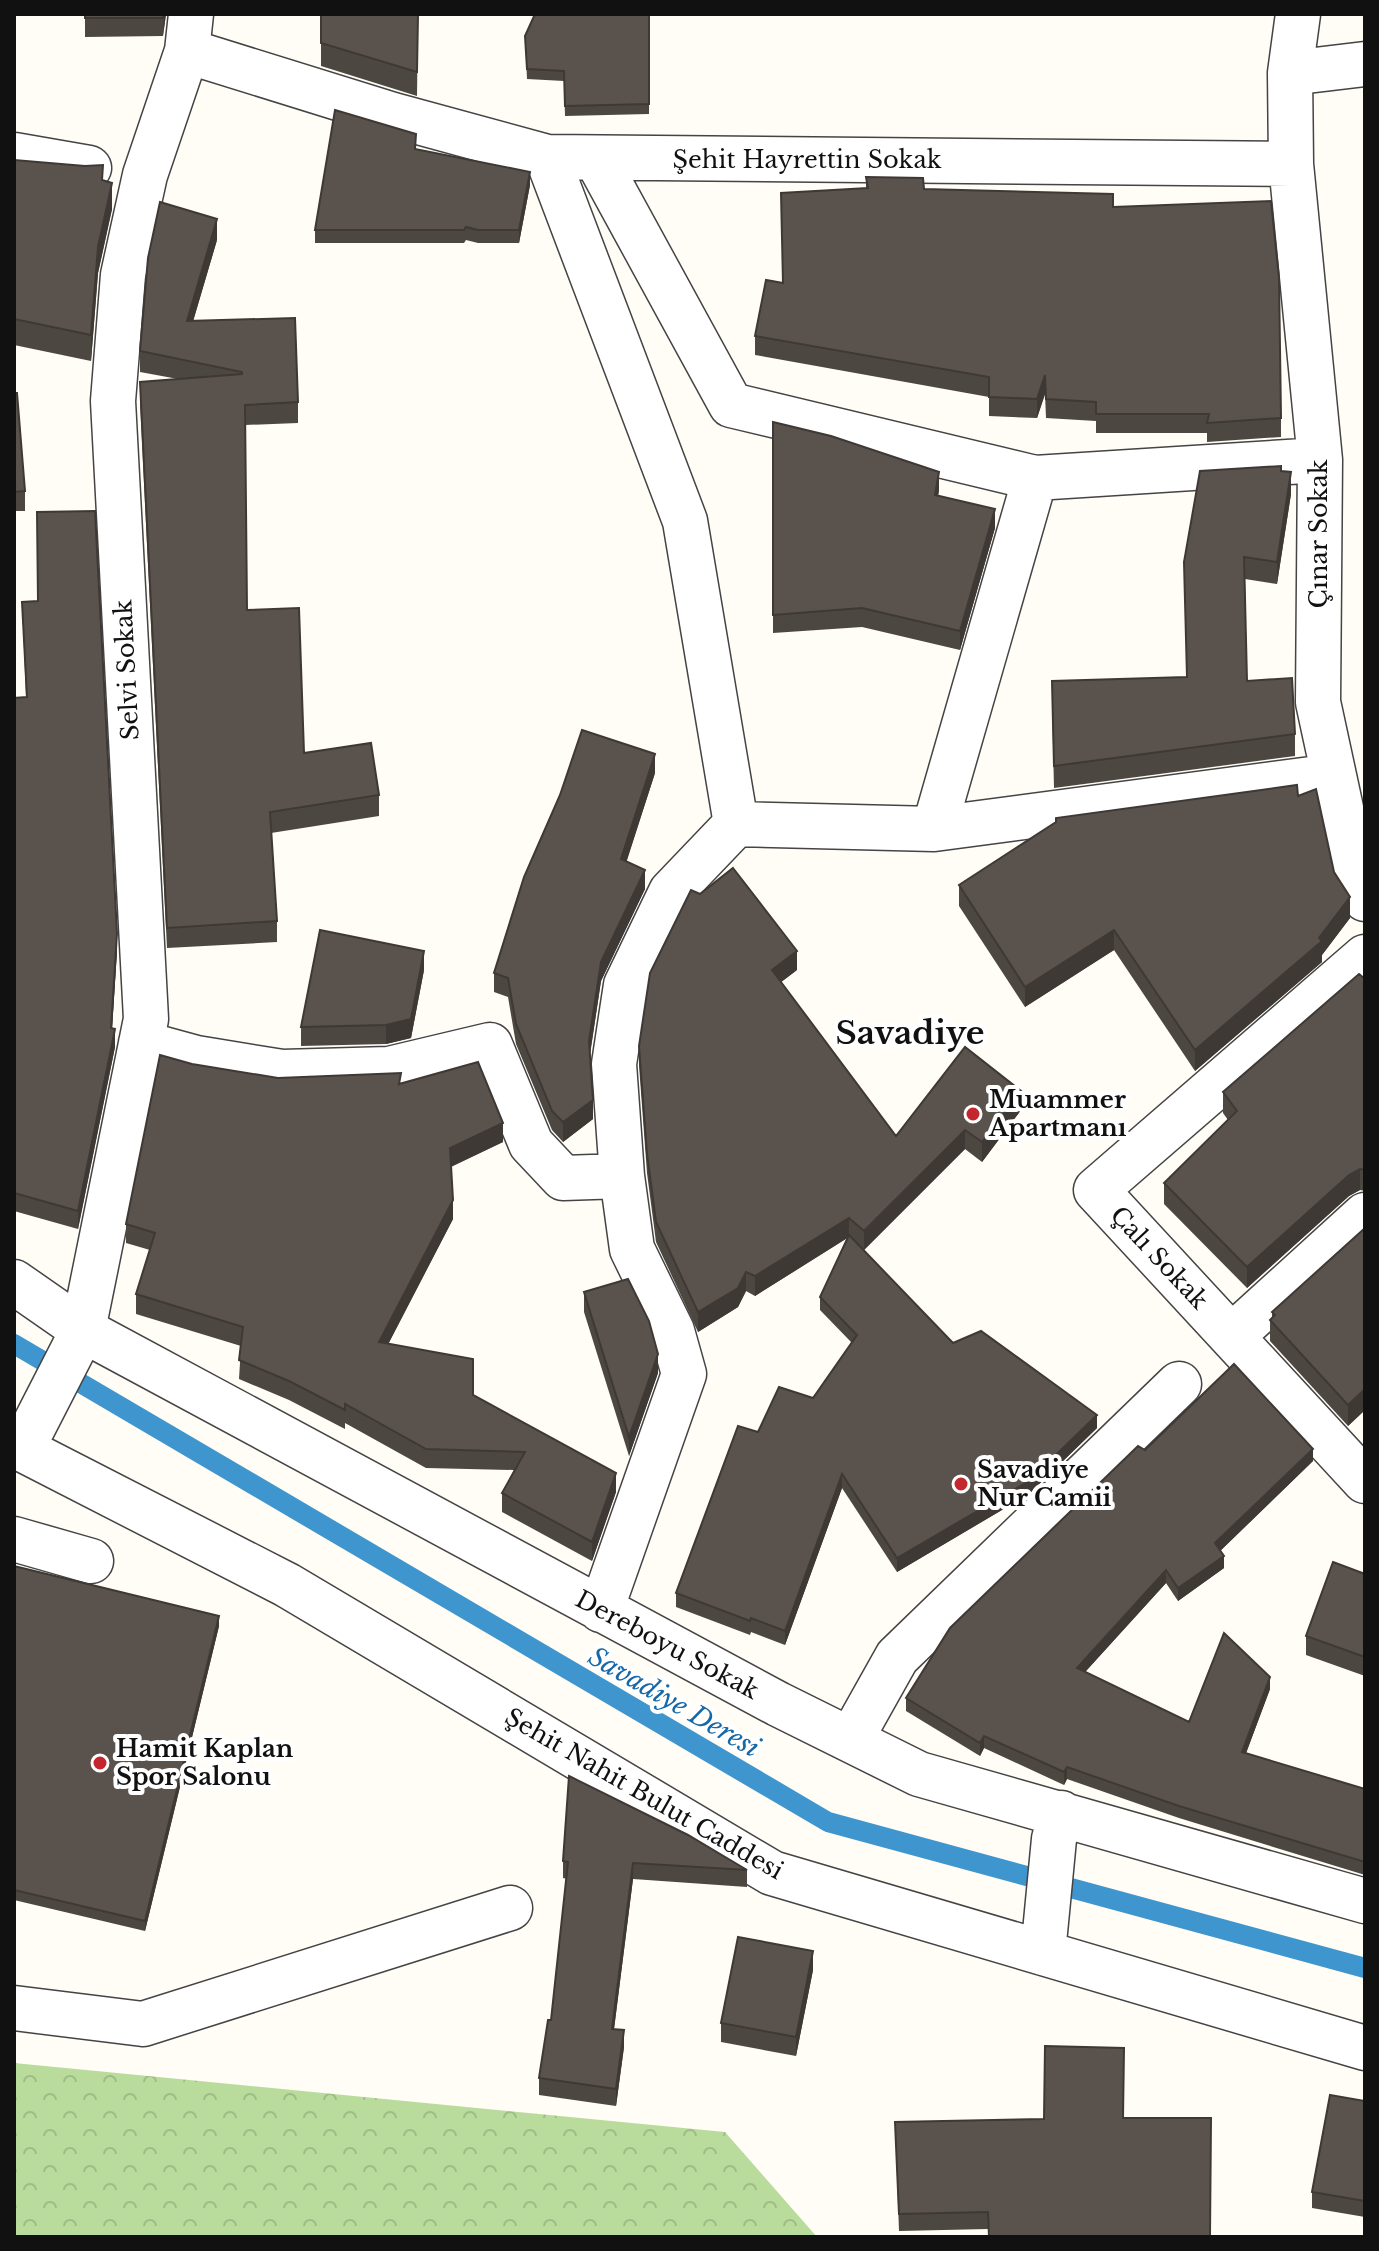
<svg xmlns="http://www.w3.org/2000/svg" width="1379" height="2251" viewBox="0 0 1379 2251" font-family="'Libre Baskerville',serif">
  <defs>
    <pattern id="forest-crowns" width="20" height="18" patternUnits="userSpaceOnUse" patternTransform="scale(2)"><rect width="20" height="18" fill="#b9dc9c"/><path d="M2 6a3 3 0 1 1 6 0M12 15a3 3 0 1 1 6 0" fill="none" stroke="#9ebc85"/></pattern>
  </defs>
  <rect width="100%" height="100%" fill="#fffdf5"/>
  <!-- forest -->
  <path fill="url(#forest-crowns)" d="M14,2063L725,2132L817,2237H14Z"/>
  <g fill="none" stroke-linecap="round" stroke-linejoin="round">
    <!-- stream -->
    <path stroke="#3f96cf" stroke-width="20" d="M14,1344L828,1822L1365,1968"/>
    <!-- minor casing -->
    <g stroke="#444" stroke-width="47">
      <path id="minor" d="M187,51L393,115L547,157L1291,164L1290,73L1298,14
        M1290,73L1365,64
        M14,155L89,168
        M547,157L685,521L736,824L934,829L1035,478
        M596,158L731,405L1035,478L1320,460
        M1291,164L1320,460L1318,702L1358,887L1365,899
        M934,829L1334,776
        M1365,957L1096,1190L1365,1481
        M141,1043L196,1058L282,1072L389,1069L490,1045L531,1144L563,1178L622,1176
        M14,1282L83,1330L778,1704L919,1774L1365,1901
        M1232,1336L1365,1215
        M14,1445L287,1585L772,1873L1365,2048
        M22,1449L83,1330L146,1019L113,401L123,275L145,175L187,51L191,14
        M14,1539L91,1561
        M601,1610L684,1374L672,1331L632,1249L622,1176L614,1064L626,985L671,892L736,824
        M851,1739L897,1657L1179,1384
        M1043,1953L1054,1839L1061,1813
        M14,2008L143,2024L510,1908"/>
    </g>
    <!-- minor -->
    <use href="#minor" stroke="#fff" stroke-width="44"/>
  </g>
  <!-- wall -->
  <path fill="#4d4742" d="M85,14H166L163,36L85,37Z
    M321,14H418L417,96L321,66Z
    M649,14V114L565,116L564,81L527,79L525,36Z
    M416,149L530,185L519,243H478L466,240L464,243H315V230Z
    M14,160L103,180L112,209L98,273L91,361L14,345Z
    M866,177L924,189L1113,207L1281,418V437L1207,442V433H1096V421L1046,418L1045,394L1037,418L989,416V397L755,355V336L782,283L866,188Z
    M217,240L193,321L298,402V423L245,425L247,610L304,753L379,795V816L271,833L277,921V942L167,948L140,403V382L178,379L140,372V351Z
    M14,393L25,491V511H14Z
    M773,422L939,490L938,496L995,528L960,650L862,627L773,633Z
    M1281,471L1291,494L1277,584L1245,579L1247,681L1295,734V756L1054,788L1052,703L1187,677L1184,562Z
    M22,602L117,951L112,1029L115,1047L78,1229L14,1211V698L26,697Z
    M655,773L626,862L645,889L601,981L590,1055L593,1119L563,1142L552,1130L516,1044L508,997L494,992V973Z
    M1298,796L1334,872L1350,918L1322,955V962L1195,1071L1114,950L1025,1007L959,906V885Z
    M424,970L411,1038L386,1044L301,1046V1027Z
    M797,970L781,982L896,1136L1021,1110L982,1162L965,1149L864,1250L953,1343L1097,1428L1029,1494L897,1572L842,1488L785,1645L751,1632L750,1635L676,1607V1593L758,1432L813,1398L852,1343L820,1310V1297L847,1238L755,1296L746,1291L738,1307L698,1332L656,1242L647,1173L639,1065V1046Z
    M1365,979V1191L1360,1190L1349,1196L1247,1288L1164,1204V1183L1228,1120L1223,1113V1092Z
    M192,1064L278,1078L401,1083L503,1142L451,1167L453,1219L388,1344L473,1395L616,1492L592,1561L502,1512V1493L514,1470L426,1468L345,1423V1429L289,1400L239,1379L241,1346L136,1314V1294L150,1250L126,1243V1224Z
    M1365,1228V1410L1348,1426L1270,1341V1320L1272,1318V1312Z
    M584,1292L658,1373L629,1456L584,1312Z
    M1145,1450L1313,1461L1220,1551L1224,1568L1178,1601L1166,1583L1085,1672L1189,1722L1270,1689L1246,1753L1365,1789V1875L1179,1818L1067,1779L1064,1785L984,1748L980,1756L906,1711V1698Z
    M14,1566L219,1626L145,1931L14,1900Z
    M1365,1574V1676L1306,1655V1636Z
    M569,1776L747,1870V1887L633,1879L614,2029L624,2047L616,2106L539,2095V2078L551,2020L567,1879L563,1878V1861Z
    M813,1970L796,2056L721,2042V2023Z
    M1124,2048L988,2229L899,2231L895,2122L1044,2119Z
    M1365,2101V2217L1312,2208V2192Z"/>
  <!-- shaded-wall -->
  <path fill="#3f3936" d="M164,14H166L163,36Z
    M530,172V185L519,243V230Z
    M112,183V209L98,273L91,361V335L98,247Z
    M217,219V240L187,342V321Z
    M1045,375V394L1037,418V399Z
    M939,472V490L935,514V495Z
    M1291,472V494L1277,584V562Z
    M995,509V528L960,650V631Z
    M655,754V773L621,879V859Z
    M645,870V889L601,981L589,1060V1041L601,962Z
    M1350,897V918L1322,955V962L1195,1071V1050L1319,938Z
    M1114,930V950L1025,1007V987Z
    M117,933V951L111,1046V1028Z
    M424,951V970L411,1038L386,1044V1025Z
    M797,951V970L772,989V970Z
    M115,1029V1047L78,1229V1211Z
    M1021,1091V1110L982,1162V1142Z
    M593,1100V1119L563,1142V1122Z
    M503,1123V1142L450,1167V1148Z
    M965,1130V1149L864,1250V1231Z
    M1360,1169V1190L1349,1196L1247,1288V1267L1349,1175Z
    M453,1200V1219L379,1362V1342Z
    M849,1218V1237L755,1296V1276Z
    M746,1272V1291L738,1307L698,1332V1312Z
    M658,1354V1373L629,1456V1437Z
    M1365,1389V1410L1348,1426V1405Z
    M1097,1415V1428L1029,1494L897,1572V1558Z
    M1313,1449V1461L1215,1556V1543Z
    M616,1473V1492L592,1561V1542Z
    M842,1474V1488L785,1645V1631Z
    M1224,1556V1568L1178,1601V1588Z
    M1166,1570V1583L1077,1681V1668Z
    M219,1616V1626L145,1931V1921Z
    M1270,1677V1689L1242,1764V1752Z
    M984,1736V1748L980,1756V1743Z
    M1067,1767V1779L1064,1785V1772Z
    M633,1863V1879L612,2045V2029Z
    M813,1951V1970L796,2056V2037Z
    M624,2030V2047L616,2106V2089Z"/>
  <!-- building -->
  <path fill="#5a524d" stroke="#3f3936" stroke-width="2" d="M85,14H164L163,18H85Z
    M321,14H418L417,72L321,43Z
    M535,14H649V104L565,106L564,71L527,69L525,36Z
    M335,110L416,134L415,149L530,172L519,230H478L466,227L464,230H315Z
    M14,160L85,166L103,165L102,180L112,183L98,247L91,335L14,319Z
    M866,177L923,178L924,189L1113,194V207L1271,201L1279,278L1281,418L1207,423L1209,414H1096V402L1046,399L1045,375L1037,399L989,397V377L755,336L766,280L783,283L781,193L868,188Z
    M160,202L217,219L187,321L295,318L298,402L245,405L247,610L299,608L304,753L371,743L379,795L270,812L277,921L167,928L140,382L242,374V372L140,351L148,258Z
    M14,393H17L25,491L14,492Z
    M773,422L831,436L939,472L935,495L995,509L960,631L862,608L773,615Z
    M1281,466V471L1291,472L1277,562L1244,557L1247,681L1292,678L1295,734L1054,766L1052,681L1187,677L1184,562L1200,471Z
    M95,511L117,933L111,1028L115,1029L78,1211L14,1193V698L27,697L22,602L38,601L37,512Z
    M582,730L655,754L621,859L645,870L601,962L589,1041L593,1100L563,1122L552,1111L516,1024L508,978L494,973L524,877L560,795Z
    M1297,785L1298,796L1316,789L1334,872L1350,897L1319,938L1322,941L1195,1050L1114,930L1025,987L959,885L1056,822V818Z
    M733,868L797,951L772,970L896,1136L965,1047L1021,1091L982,1142L965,1130L864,1231L849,1218L755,1276L746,1272L738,1288L698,1312L656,1222L647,1154L639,1046L650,973L691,890L700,894Z
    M320,930L424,951L411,1019L386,1025L301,1027Z
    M1359,974L1365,979V1170L1360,1169L1349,1175L1247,1267L1164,1183L1237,1111L1223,1092Z
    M160,1055L192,1064L278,1078L401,1073L399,1084L478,1062L503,1123L450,1148L453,1200L379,1342L473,1359V1395L616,1473L592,1542L502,1493L525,1452L426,1449L345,1404V1410L289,1381L239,1360L243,1327L136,1294L155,1233L126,1224Z
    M1365,1228V1389L1348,1405L1270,1320L1275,1315L1272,1312Z
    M849,1235L953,1343L981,1331L1097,1415L1029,1481L897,1558L842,1474L785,1631L751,1618L750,1621L676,1593L738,1426L758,1432L779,1387L813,1398L857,1335L820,1297Z
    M628,1279L649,1321L658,1354L629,1437L584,1292Z
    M1234,1364L1313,1449L1215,1543L1224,1556L1178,1588L1166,1570L1077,1668L1189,1722L1224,1633L1270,1677L1242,1752L1365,1789V1862L1179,1806L1067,1767L1064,1772L984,1736L980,1743L906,1698L950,1628L1138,1446L1145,1450Z
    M1333,1562L1365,1574V1657L1306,1636Z
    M14,1566L219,1616L145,1921L14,1890Z
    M569,1776L688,1835L747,1870L633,1863L612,2029L624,2030L616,2089L539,2078L548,2020H551L568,1862L563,1861Z
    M738,1937L813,1951L796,2037L721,2023Z
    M1045,2046L1124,2048L1123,2118H1211L1210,2237H989L988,2212L899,2214L895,2122L1044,2119Z
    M1330,2095L1365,2101V2201L1312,2192Z"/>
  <!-- markers -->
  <g fill="#c4262e" stroke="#fff" stroke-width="3">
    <circle cx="973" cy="1114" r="8"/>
    <circle cx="961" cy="1484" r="8"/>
    <circle cx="100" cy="1763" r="8"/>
  </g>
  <g text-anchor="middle" stroke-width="8" stroke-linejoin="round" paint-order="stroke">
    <!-- street labels -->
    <g font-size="24" fill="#111" stroke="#fff">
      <text x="807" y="168">Şehit Hayrettin Sokak</text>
      <text transform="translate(1319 534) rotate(-90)" y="8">Çınar Sokak</text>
      <text transform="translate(127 670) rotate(-93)" y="8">Selvi Sokak</text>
      <text transform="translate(1159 1258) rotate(47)" y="8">Çalı Sokak</text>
      <text transform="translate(667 1645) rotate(28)" y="8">Dereboyu Sokak</text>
      <text transform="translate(644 1794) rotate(30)" y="8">Şehit Nahit Bulut Caddesi</text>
    </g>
    <!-- poi labels -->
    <g font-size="24" font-weight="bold" fill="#111" stroke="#fff" text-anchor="start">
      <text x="989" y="1108">Muammer<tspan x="989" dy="28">Apartmanı</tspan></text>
      <text x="977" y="1478">Savadiye<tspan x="977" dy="28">Nur Camii</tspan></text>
      <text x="116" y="1757">Hamit Kaplan<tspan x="116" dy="28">Spor Salonu</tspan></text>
    </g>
    <!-- water labels -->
    <g font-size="26" font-style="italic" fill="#1768a6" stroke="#fff">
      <text transform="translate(674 1702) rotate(30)" y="9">Savadiye Deresi</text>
    </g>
    <!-- district labels -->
    <g font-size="32" font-weight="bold" fill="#111" stroke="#fff">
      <text x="910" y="1044">Savadiye</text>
    </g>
  </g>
  <!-- border -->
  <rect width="1379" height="2251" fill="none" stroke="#111111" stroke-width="32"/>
</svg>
